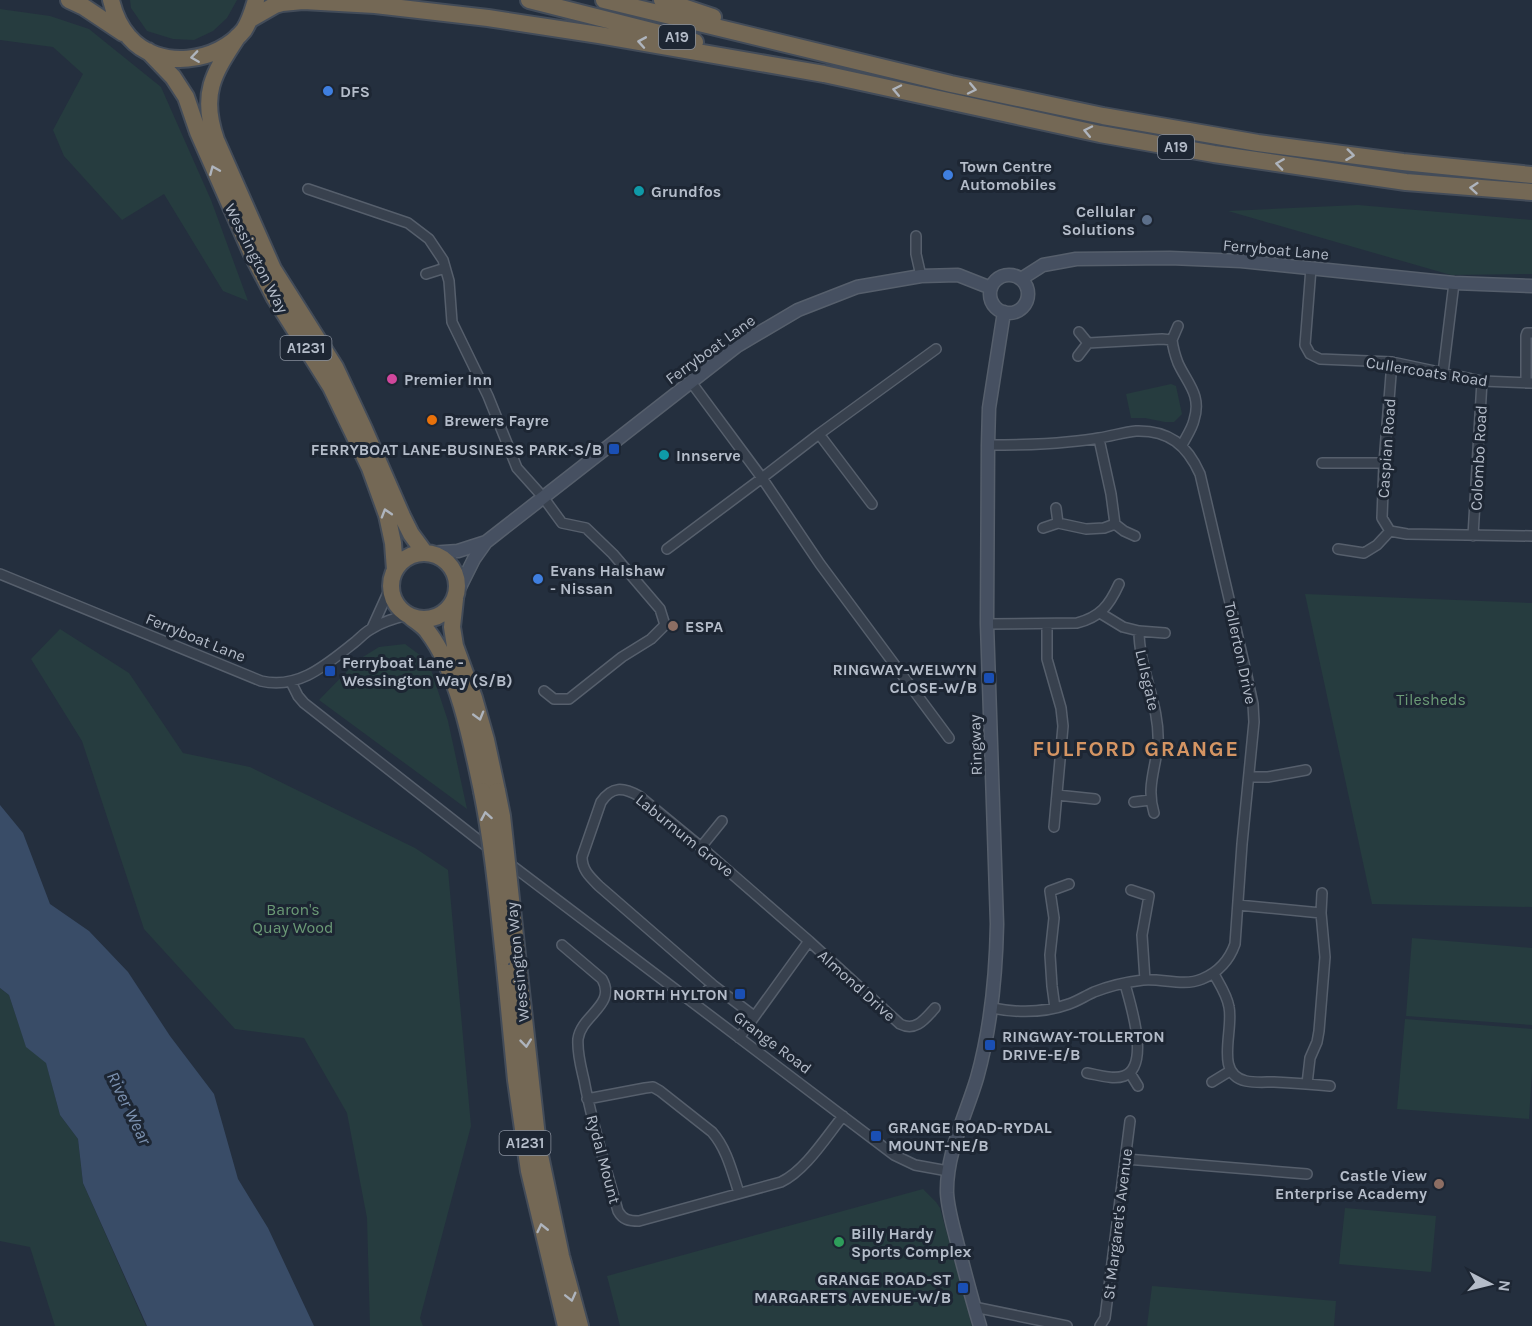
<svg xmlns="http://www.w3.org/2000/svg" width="1532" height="1326" viewBox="0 0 1532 1326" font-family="Karla,sans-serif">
  <rect width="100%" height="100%" fill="#242f3e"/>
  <!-- green -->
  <path fill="#263c3f" d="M130,0H237L227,18L213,31L194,40L173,39L147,31L131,8Z
    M0,9L50,16L89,29L161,87L211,200L248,301L223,291L164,194L122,220L64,156L53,130L83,74L53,47L0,40Z
    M1358,205L1532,220V274L1451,275L1228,211Z
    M1171,384L1176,386L1182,414L1174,422H1165L1145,418H1131L1126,394Z
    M1305,594L1532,603V907L1372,904Z
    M60,629L129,673L183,753L250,767L415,848L448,870L471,1126L420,1318L423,1326H370L367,1218L347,1113L304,1038L235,1029L144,929L82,741L31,659Z
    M405,644L428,661L448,721L467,809L319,700L358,660L379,647Z
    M1412,938L1532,948V1025L1406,1016Z
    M0,988L9,995L26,1046L46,1062L60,1115L78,1139L83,1183L146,1326H55L30,1247L0,1241Z
    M1405,1019L1532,1029V1072L1529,1119L1397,1109Z
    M923,1189L936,1202L940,1208L972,1326H620L607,1276Z
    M1345,1208L1436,1216L1431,1272L1339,1264Z
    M1152,1286L1336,1301L1334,1326H1147Z"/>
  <!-- water -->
  <path fill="#394c67" d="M0,805L23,833L50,904L89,931L128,972L170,1036L214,1094L238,1179L268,1228L314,1326H147L83,1183L78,1139L60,1115L46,1063L26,1047L9,995L0,988Z"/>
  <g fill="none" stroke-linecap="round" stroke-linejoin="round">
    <!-- street casing -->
    <g stroke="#565f6c" stroke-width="12">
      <path id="street" d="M308,189L408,223L429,239L443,260L449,281L452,322L488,396L517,468L543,497L562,523L586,528L613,554L660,609L665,625L651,639L622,657L569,699H554L544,691
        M916,236V254L921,276
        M1311,268L1305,345L1310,354L1320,359L1392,362L1482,381L1532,383
        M426,274L445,268
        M1079,332L1088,343
        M1172,340L1178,326
        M1078,356L1088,343L1162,339L1172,340C1173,348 1175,355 1178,363C1187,383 1202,395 1194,420C1192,429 1186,437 1182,445
        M1392,362L1384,463L1382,518L1390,531L1407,534L1532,536
        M1443,373L1454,283
        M691,382L762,478L820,564L949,738
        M1526,383V336L1527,333H1532
        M819,434L872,504
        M988,445C1014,445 1041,445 1067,442C1078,441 1089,440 1099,438C1112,436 1124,432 1136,431C1169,430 1187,445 1200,474L1247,676L1253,704L1254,722L1242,844L1235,944C1229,961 1219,972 1202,979C1183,987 1162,978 1143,980C1127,982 1109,986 1094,992C1085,996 1078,1001 1069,1004C1044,1013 1018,1013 992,1008
        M1322,463H1384
        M1056,508L1058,523
        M1115,524L1124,531L1135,536
        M1043,528L1058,523L1086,529L1104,528L1115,524L1111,494L1099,439
        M1473,536L1482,381
        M667,549L762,478L819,434L936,349
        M1338,549L1364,553L1377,545L1390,531
        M0,574L261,681C299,690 327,664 355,642C361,637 366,631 373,628C384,621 396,618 408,615
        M1100,613L1123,627L1139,631L1165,633
        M987,624L1077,623C1100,617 1109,606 1119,584
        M1047,624V659L1061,708L1063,726L1054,827
        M372,628L391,586
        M1139,631C1139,669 1160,705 1158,743C1156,768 1146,787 1154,813
        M291,682L298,696L304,703L490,849
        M1249,777H1268L1306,770
        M1057,795L1095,799
        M1134,802L1150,800
        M701,847L722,821
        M506,861L894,1155L915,1165L948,1171
        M1131,890L1149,896L1142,935L1145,980
        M1238,905L1321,913
        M809,941L900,1024C916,1032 925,1019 935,1008
        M562,945L602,979C617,1005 581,1015 578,1039C577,1053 581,1067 584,1080C592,1124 606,1168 618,1211C623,1220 629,1221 639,1221L781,1182C805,1171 826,1137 843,1116
        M1214,974C1220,985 1227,995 1229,1007C1234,1031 1214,1074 1246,1081C1255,1083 1265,1082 1274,1082C1293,1083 1311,1084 1330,1086
        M694,1003L713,985
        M1055,1008L1052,986L1050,955L1054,918L1050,891L1069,884
        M739,1038L809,941L701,847L639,796C623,787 612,786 601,802L582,857C582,870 590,877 599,886L713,985L754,1016
        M1087,1073C1099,1075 1113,1080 1124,1076C1151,1066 1130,1003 1125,984
        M1130,1073L1138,1086
        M1212,1082L1230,1071
        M1307,1084L1310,1058L1317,1042L1319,1031L1325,957L1321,913L1322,893
        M587,1099L645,1088L653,1087L660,1091L712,1132C727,1149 732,1172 739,1193
        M1126,1159L1307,1174
        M974,1307L1067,1326
        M1100,1326L1105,1318L1130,1121"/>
    </g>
    <!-- secondary casing -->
    <g stroke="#565f6c" stroke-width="15">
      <path id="secondary" d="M990 294a19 19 0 1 1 38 0a19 19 0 1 1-38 0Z
        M1021,279L1043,265L1076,259L1170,258L1241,261L1454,283L1532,286
        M429,553L458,551L486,542
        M457,593L474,559L486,542L737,346L798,310L857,287L921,276L958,275L991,288
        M980,1326C972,1300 965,1273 958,1246C954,1229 948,1211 947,1193C946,1153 966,1115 977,1078C991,1028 996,977 997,924L987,624L988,445L989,408L1004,312"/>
    </g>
    <!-- highway casing -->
    <g stroke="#434c59" stroke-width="20">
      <path id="highway" d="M69,0L84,7L123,33
        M111,0C114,13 120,27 129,37C158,71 218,63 244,30C250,21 253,10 256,0
        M529,0L695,42
        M604,0L951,84L1103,116L1258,143L1403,162L1532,175
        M662,0L713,17
        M249,20L275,5L282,3L303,1L375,5L488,18L599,35L824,74L1100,134L1214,154L1406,182L1532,192
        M238,36C213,74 200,94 216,140L273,269L335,367L364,429L402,516L411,534L425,553
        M148,51L173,77L186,97L198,132L251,252L275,298L331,387L370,468L387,515L393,543L395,570
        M391 586a33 33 0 1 1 66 0a33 33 0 1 1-66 0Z
        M455,599L452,627L455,646L474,698L486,740L497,791
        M411,617C417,622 424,626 428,632C458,671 472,743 482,791
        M504,957L516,1080L529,1171L566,1326
        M518,964L538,1146L561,1256L580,1326"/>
    </g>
    <!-- street -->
    <use href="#street" stroke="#38414e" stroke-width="9"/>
    <!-- secondary -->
    <use href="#secondary" stroke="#465061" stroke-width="12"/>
    <!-- highway -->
    <use href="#highway" stroke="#746855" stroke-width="16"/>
    <!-- highway-bridge casing -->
    <g stroke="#434c59" stroke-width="20" stroke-linecap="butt">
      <path id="highway-bridge" d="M482,791C493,846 498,902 504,957
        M497,791L502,816L518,964"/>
    </g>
    <!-- highway-bridge -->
    <use href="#highway-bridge" stroke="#746855" stroke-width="16"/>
  </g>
  <!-- one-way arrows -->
  <defs><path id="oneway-chevron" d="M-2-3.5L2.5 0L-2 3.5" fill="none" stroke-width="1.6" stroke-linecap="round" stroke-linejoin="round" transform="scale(1.5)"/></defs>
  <g stroke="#aeb4bd">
    <use href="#oneway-chevron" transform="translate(642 42) rotate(-170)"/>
    <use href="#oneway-chevron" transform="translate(195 57) rotate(172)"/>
    <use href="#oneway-chevron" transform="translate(972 89) rotate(12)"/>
    <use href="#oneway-chevron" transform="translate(897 90) rotate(-168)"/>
    <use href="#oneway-chevron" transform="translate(1088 131) rotate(-168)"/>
    <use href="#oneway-chevron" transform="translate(1350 155) rotate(7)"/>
    <use href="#oneway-chevron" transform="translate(1280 164) rotate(-172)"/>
    <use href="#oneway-chevron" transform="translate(214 170) rotate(-113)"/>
    <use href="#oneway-chevron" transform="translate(1474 188) rotate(-175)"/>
    <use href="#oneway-chevron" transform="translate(386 513) rotate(-107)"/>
    <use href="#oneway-chevron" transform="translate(479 716) rotate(74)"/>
    <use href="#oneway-chevron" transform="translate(486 816) rotate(-100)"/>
    <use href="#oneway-chevron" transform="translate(526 1043) rotate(84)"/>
    <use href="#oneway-chevron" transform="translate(542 1228) rotate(-103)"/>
    <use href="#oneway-chevron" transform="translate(571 1297) rotate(76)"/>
  </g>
  <!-- markers -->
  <g fill="#3f7fe0" stroke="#1d2633" stroke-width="2">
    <circle cx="328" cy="91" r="6"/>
    <circle cx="948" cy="175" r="6"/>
    <circle cx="538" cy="579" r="6"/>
  </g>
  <g fill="#0f9aa8" stroke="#1d2633" stroke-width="2">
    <circle cx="639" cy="191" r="6"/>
    <circle cx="664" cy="455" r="6"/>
  </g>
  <circle fill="#5c6f8a" stroke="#1d2633" stroke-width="2" cx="1147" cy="220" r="6"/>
  <circle fill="#d1479c" stroke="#1d2633" stroke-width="2" cx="392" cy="379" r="6"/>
  <circle fill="#e8710a" stroke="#1d2633" stroke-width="2" cx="432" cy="420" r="6"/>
  <g fill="#1a4fb4" stroke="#1d2633" stroke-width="2">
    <rect x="608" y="443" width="12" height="12" rx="3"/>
    <rect x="324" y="665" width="12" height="12" rx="3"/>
    <rect x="983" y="672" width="12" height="12" rx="3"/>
    <rect x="734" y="988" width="12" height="12" rx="3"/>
    <rect x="984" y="1039" width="12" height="12" rx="3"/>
    <rect x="870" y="1130" width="12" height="12" rx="3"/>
    <rect x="957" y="1282" width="12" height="12" rx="3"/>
  </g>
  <g fill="#8d6e63" stroke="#1d2633" stroke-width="2">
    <circle cx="673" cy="626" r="6"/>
    <circle cx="1439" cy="1184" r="6"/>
  </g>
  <circle fill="#2e9e5b" stroke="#1d2633" stroke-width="2" cx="839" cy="1242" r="6"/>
  <g text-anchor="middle" stroke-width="6" stroke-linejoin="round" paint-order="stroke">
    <!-- shield labels -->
    <g fill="#1d2633" stroke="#878f9c" stroke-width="1.5">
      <rect x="659" y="25" width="36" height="24" rx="4.5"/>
      <rect x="1158" y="135" width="36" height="24" rx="4.5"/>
      <rect x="280.5" y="336" width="51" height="24" rx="4.5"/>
      <rect x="499.5" y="1131" width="51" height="24" rx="4.5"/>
    </g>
    <g font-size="15" font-weight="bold" fill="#b4bcc9">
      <text x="677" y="42">A19</text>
      <text x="1176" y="152">A19</text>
      <text x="306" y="353">A1231</text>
      <text x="525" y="1148">A1231</text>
    </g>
    <!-- poi labels -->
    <g font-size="16" font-weight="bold" fill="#b4bcc9" stroke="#1d2633" text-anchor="start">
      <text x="340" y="97">DFS</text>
      <text x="960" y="172">Town Centre<tspan x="960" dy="18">Automobiles</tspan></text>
      <text x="651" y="197">Grundfos</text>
      <text x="1135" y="217" text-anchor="end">Cellular<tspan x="1135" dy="18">Solutions</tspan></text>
      <text x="404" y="385">Premier Inn</text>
      <text x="444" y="426">Brewers Fayre</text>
      <text x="602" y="455" text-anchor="end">FERRYBOAT LANE-BUSINESS PARK-S/B</text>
      <text x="676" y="461">Innserve</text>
      <text x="550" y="576">Evans Halshaw<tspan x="550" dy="18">- Nissan</tspan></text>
      <text x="685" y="632">ESPA</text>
      <text x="342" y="668">Ferryboat Lane -<tspan x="342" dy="18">Wessington Way (S/B)</tspan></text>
      <text x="977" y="675" text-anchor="end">RINGWAY-WELWYN<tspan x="977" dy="18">CLOSE-W/B</tspan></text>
      <text x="728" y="1000" text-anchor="end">NORTH HYLTON</text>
      <text x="1002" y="1042">RINGWAY-TOLLERTON<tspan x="1002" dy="18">DRIVE-E/B</tspan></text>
      <text x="888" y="1133">GRANGE ROAD-RYDAL<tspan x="888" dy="18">MOUNT-NE/B</tspan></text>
      <text x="1427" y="1181" text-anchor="end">Castle View<tspan x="1427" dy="18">Enterprise Academy</tspan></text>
      <text x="851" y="1239">Billy Hardy<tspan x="851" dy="18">Sports Complex</tspan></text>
      <text x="951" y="1285" text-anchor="end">GRANGE ROAD-ST<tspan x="951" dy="18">MARGARETS AVENUE-W/B</tspan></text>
    </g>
    <!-- street labels -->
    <g font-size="16" fill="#b4bcc9" stroke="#1d2633">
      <text transform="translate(1276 249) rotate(5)" y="6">Ferryboat Lane</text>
      <text transform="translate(257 258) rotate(63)" y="6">Wessington Way</text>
      <text transform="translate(710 349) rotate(-36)" y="6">Ferryboat Lane</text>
      <text transform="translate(1427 371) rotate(9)" y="6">Cullercoats Road</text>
      <text transform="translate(1386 448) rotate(-86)" y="6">Caspian Road</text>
      <text transform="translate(1478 458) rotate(-87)" y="6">Colombo Road</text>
      <text transform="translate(196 637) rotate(22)" y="6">Ferryboat Lane</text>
      <text transform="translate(1241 653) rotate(78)" y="6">Tollerton Drive</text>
      <text transform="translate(1148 680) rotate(77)" y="6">Lulsgate</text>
      <text transform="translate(975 745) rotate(-92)" y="6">Ringway</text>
      <text transform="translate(685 835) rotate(39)" y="6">Laburnum Grove</text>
      <text transform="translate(517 962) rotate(-96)" y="6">Wessington Way</text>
      <text transform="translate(857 985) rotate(42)" y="6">Almond Drive</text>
      <text transform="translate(773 1042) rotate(37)" y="6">Grange Road</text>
      <text transform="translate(604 1159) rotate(75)" y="6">Rydal Mount</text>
      <text transform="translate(1117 1224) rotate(-83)" y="6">St Margaret's Avenue</text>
    </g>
    <!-- park labels -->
    <g font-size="16" fill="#6b9a76" stroke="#1d2633">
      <text x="1431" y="705">Tilesheds</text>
      <text x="293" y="915">Baron's<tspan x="293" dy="18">Quay Wood</tspan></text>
    </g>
    <!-- water labels -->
    <g font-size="18" font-style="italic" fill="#7c92b1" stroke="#1d2633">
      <text transform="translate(129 1108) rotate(64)" y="6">River Wear</text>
    </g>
    <!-- district labels -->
    <g font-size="22" font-weight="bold" letter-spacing="1.5" fill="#d59563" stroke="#1d2633">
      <text x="1136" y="756">FULFORD GRANGE</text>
    </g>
  </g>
  <!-- north arrow -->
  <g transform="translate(1490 1284) rotate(97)" stroke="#1d2633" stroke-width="4.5" paint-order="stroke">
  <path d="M0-4.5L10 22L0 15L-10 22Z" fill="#b4bcc9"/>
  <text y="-9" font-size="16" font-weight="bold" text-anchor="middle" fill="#b4bcc9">N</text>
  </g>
</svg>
